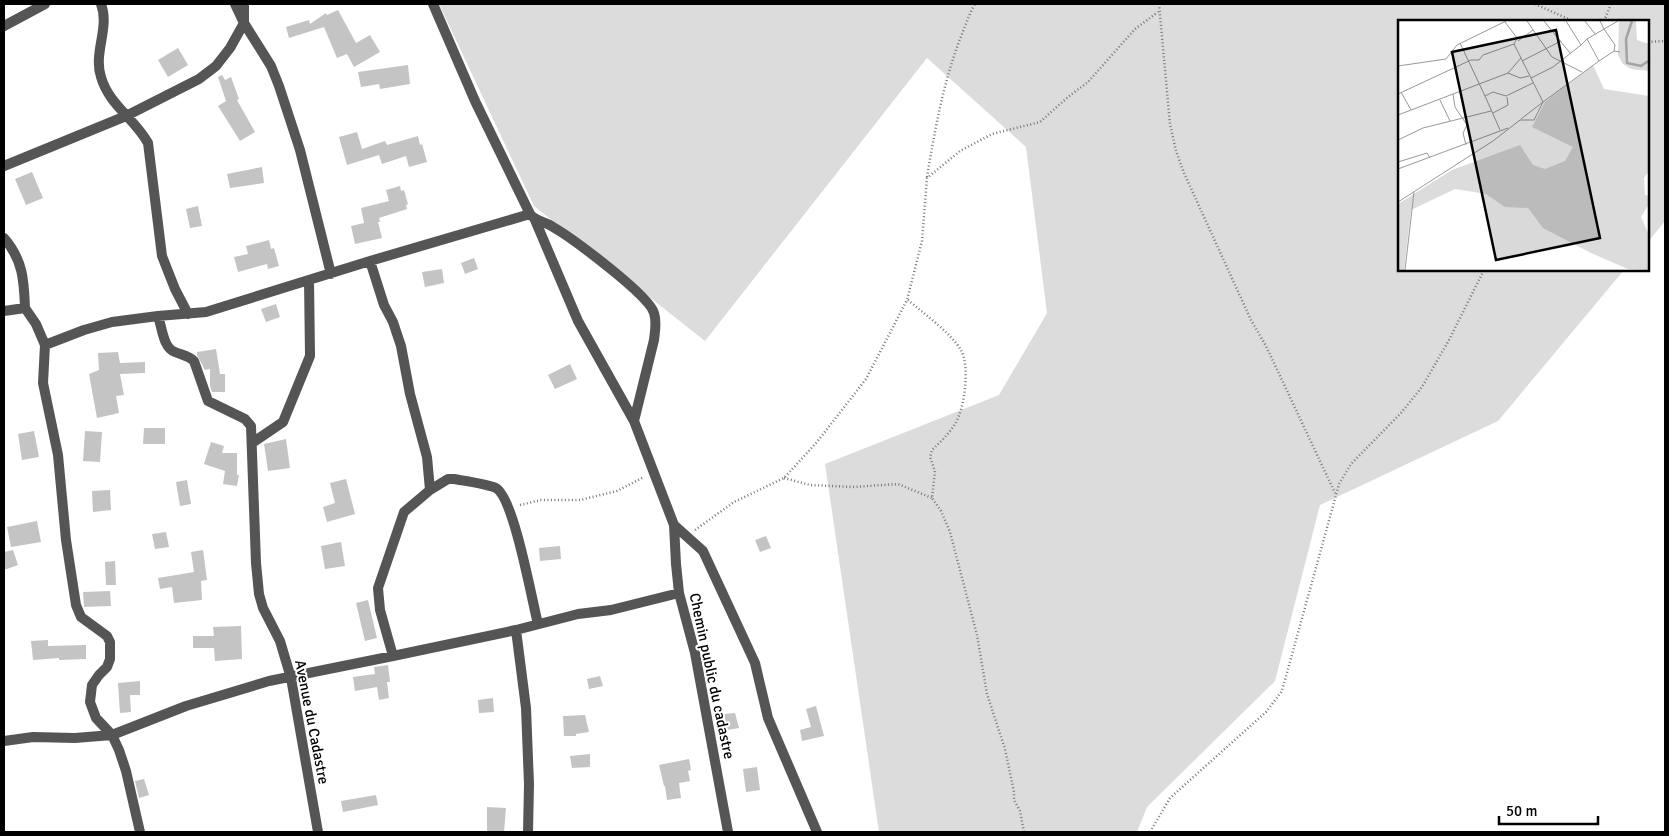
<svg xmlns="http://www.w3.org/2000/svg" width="1669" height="836" viewBox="0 0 1669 836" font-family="Signika,sans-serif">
  <rect width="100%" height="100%" fill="#fff"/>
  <!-- green -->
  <path fill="#dcdcdc" d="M439,4H1665V221L1648,242V21H1399V270H1624L1498,421L1320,505L1275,681L1147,807L1137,832H879L825,464L999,395L1047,313L1026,147L927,58L705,341L534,206Z"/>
  <!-- building -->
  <path fill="#c4c4c4" d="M338,10L356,43L370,35L380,52L354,67L347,54L337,58L324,27L289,38L286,27L309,20L310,24L326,13L327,15Z
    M178,48L188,65L168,77L158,60Z
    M408,65L410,84L380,89L379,84L361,87L358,72Z
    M222,75L225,80L231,77L239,99L237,100L255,132L240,141L218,106L226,101L218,77Z
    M357,132L362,149L385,141L387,145L418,136L420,145L422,144L427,162L409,167L406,156L382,164L379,155L347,165L339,137Z
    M262,167L264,183L230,188L227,174Z
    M32,172L43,198L26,205L15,179Z
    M400,186L401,191L404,190L408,204L406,205L407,209L379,218L380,222H378L382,238L355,244L351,226L364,223L361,208L389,201L386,190Z
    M198,206L202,226L190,228L186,209Z
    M269,240L271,249L274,248L279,266L268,269L267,264L238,272L234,257L248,254L246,246Z
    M474,258L478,269L465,274L461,263Z
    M442,269L444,283L425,287L422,272Z
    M276,304L280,317L266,322L261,309Z
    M216,349L220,374H225V392H212L210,386V369L205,370L197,355V352Z
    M118,352L120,363L145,362V373L120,374L124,395L116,396L119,413L97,418L89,374L99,370L98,353Z
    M570,364L577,379L555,389L548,375Z
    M144,428H165V444H143Z
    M34,431L39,457L22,460L18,434Z
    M85,431L102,432L100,462L83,461Z
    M286,439L290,468L268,471L264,444Z
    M211,442L224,446L222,453H237V475H239L237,486L223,484L225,471L204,464Z
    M346,479L355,514L327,522L323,507L335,503L330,483Z
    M187,480L191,504L180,506L176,482Z
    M110,490L111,510L93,512L92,491Z
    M37,521L41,542L11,547L7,527Z
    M166,532L169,547L155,549L152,534Z
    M766,536L771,548L760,552L755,540Z
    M341,542L345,566L325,569L321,546Z
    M560,546L561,559L540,561L539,548Z
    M13,550L18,565L4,570V552Z
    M203,550L207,580L201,581L202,600L174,603L172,587L160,589L158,578L194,572L191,552Z
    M115,561L116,585H106L105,562Z
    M110,591L111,606L84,607L83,592Z
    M368,600L377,638L365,641L356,603Z
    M241,626L242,659L215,661L214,648H193V636H214L213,627Z
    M48,640V646L86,645V659L59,660V658L33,660L31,641Z
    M388,665L390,682H387L389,698L379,700L377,687L355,691L353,677L375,674L374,667Z
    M600,676L603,686L589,689L587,679Z
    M140,681V695H130L131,712L120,713L118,683Z
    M493,698L494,712L479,713L478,700Z
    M816,706L824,736L802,741L800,730L811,727L806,709Z
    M735,713L739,728L727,730L724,714Z
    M585,715L589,732L576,734V736H564L563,716Z
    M590,754V767L572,768L570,756Z
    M689,759L691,770L688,771L690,781L679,783L681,798L667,800L665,786H664L659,765Z
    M757,767L760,790L746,792L743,769Z
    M144,779L149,795L139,798L135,781Z
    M376,795L378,805L343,812L341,801Z
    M487,807L506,808L504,832H487Z"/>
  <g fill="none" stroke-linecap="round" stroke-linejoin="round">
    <!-- path -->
    <path stroke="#777" stroke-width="2.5" stroke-dasharray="1 2.5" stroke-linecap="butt" d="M1159,4L1170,124L1176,151L1184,173L1251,320L1266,346L1335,493
      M1535,4L1573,21
      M1604,21L1611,4
      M1648,42L1665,41
      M927,177C935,129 943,84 960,39C965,27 969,14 975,4
      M908,300C923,313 951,333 961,350C970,366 965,408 955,424C949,434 940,442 932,450L930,457L935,471L932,498L941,511L950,532L977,635L987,694L1005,749L1014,792V800L1020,811L1024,832
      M784,478L810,485L853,487L898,484L932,498
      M520,505L541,500H580L617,491L644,477
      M695,530L734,502L784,478L817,442L866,379L907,300L922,241L927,178L960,151L992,134L1040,122L1068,97L1088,82L1135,29L1158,12
      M1150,832L1170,798L1266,712L1282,691L1339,484L1351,464L1401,413L1422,387L1449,340L1484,270"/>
    <!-- minor -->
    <path stroke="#555" stroke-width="10" d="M101,4C110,28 93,53 101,77C109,105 135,119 148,143L162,256L175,289L188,314
      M235,4L244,23L271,66L279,86L300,150L331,274
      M433,4L475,101L530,214C536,222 545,221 553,227C572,238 649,295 654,313C657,322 655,331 654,340L634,421L674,525L703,551L755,663L768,718L817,832
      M4,26L45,4
      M4,166L126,116L199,79L216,66L230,48L244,23V4
      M535,220L578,321L634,421
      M4,238C23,260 24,280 25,308
      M370,261L384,305L393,322L401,346L410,394L427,457L430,490L404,512L378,588L380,610L393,656L516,630L578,614L611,610L679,593
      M4,311L25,308L36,324L45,345L43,383L58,455L66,540L76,605L81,617L107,636L110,642V659L107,667L99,675L92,685L90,702L96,718L112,735L119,750L126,771L140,832
      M158,316C162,327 163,348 175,352C182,355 189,356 194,361L208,401L245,419L251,426L256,563L259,594L263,608L280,641L291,678L318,832
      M45,345L84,330L112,322L158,316L206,312L370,261L530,214
      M252,443L283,422L310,356L309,280
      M430,490L448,479H454C465,481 487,484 496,488C514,498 532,601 538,624
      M674,525L676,564L679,593L695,653L728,832
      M516,630L526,708L529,784L528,832
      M4,741L33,737L75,738L112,735L186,706L269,681L393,656"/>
  </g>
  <g text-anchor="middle" stroke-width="4" stroke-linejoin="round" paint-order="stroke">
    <!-- street labels -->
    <g font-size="15" fill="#000" stroke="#fff">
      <text transform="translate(712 676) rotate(78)" y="5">Chemin public du cadastre</text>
      <text transform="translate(312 722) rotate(79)" y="5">Avenue du Cadastre</text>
    </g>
  </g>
  <!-- overview -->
  <g transform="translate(1398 20)">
    <rect width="251" height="251" fill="#fff"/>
    <path d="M221,1H238L239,20L251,24V51L233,49L225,44L220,35ZM195,45L206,69L251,76V151L246,158L247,175L251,176V184L243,197L251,215V250L230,249L193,233L145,208L130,188L107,187L88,174L57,169L13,190L6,250H0V184L54,150L122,125L135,145L147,149L167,141L175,127L134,107L147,82Z" fill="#dcdcdc"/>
    <path fill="none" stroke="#a3a3a3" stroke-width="2.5" d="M234,1L228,19L229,43L243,46L252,40"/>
    <path fill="none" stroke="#999" stroke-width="1" d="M129,1L154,37L184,52M146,1L172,33M187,1L197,14M189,19L206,9L202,1M120,21L135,10M62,23L87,76M116,24L145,82M216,31L217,25L206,9L220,1M124,41L163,21M201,41L216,31L222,32M0,46L48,39L59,25L108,1M110,53L122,58L131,56M110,53L123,38M133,58L155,47L183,25M3,72L13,90M0,74L73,40H81L85,35L116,24L119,18L107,2M55,74L57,87L69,105L65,113L68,125M42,80L52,101M95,93L110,85L109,77M0,95L110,53M123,99L145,82M102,110L87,76L95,72L108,76L135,63M0,120L25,108L93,91M0,142L29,133L32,138M0,149L110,108M0,182L95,121L122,100H136L145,82L201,41L189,19L183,25L168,1M7,250L16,172"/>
    <path fill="#000" fill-opacity="0.15" stroke="#000" stroke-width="2.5" d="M158,10L202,218L98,240L54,32Z"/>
    <rect width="251" height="251" fill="none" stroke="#000" stroke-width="2.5"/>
  </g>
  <!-- border -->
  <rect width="1669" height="836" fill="none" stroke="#000000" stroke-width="10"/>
  <!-- scale -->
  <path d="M1499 816v8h99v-8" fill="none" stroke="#000000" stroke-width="2.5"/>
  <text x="1506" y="816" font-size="15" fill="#000000" stroke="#ffffff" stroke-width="4" paint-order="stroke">50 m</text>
</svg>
